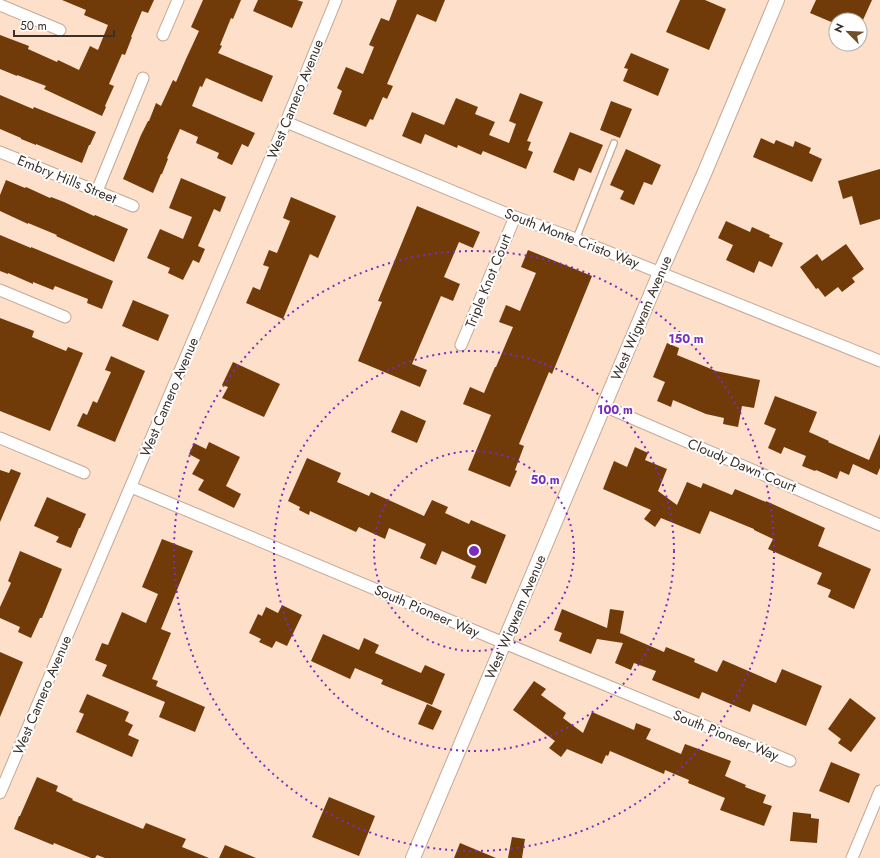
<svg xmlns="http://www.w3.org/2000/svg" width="880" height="858" viewBox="0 0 880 858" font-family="Jost,sans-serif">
  <rect width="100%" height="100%" fill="#fddfca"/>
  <!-- building -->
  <path fill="#713b09" d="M62,0H154L148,13L142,11L131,37H132L125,55L122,54L109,84L114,86L105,106L106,107L102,116L44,89L46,86L17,75V76L0,69V35L29,46L28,49L57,62L58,60L79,70L90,46L98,50L108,25L84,15L86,10Z
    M203,0H241L233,19L231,18L220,45L222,46L218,53L273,76L262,102L206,78L202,87L200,86L192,106L255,133L248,147L242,144L232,165L217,158L219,153L196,143L198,137L180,129L167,158L168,159L162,174H161L153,193L123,179L141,135L148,121H149L156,103L161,106L173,80L176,82L186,59L199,31L191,27Z
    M258,0H297L303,2L292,28L253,11Z
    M397,0H445L436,22L417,14L387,84L393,86L387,99L383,97L373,120L370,119L366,127L333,114L342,91L337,88L346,67L363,74L374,47L369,45L381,18L389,21Z
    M680,0H705L726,9L709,50L666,32Z
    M816,0H872L863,20H836V24L810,13Z
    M631,53L669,69L658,96L623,81L628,69L624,68Z
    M520,93L543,102L527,141L531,142L528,150L533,152L526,169L483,151L481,155L458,145L457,148L425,134L421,144L402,136L412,112L444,125L456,98L478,107L475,114L495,122L489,135L509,143L516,124L509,121Z
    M0,95L33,109L34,107L96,132L90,145H89L82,163L36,144V145L21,139V138L0,129Z
    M611,101L632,109L620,138L600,130Z
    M570,132L603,145L591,173L579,168L574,181L553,172Z
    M761,138L774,144L776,140L793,147L795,141L811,148L809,153L822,159L812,182L753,157Z
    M626,149L661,165L652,185L644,182L634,205L620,199L624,191L610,185Z
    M880,169V219L860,225L852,196L843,199L838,181Z
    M181,178L226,197L220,212L214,209L198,246L205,249L199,263L193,260L183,280L168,273L170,268L147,258L160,229L183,239L192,217L169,208Z
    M6,180L25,188L26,187L50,198L51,197L64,202L94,216L95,215L128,229L114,262L56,236L57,235L28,223V224L0,211V195Z
    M291,197L336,216L318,258L310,254L283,319L246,303L253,287L260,290L269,267L263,265L269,250L277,253L290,221L283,218Z
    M417,206L480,232L473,248L459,242L444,277L460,284L453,301L441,296L412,364L427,370L420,387L358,361L382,302L378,301Z
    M726,221L750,232L752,227L770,235L769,237L783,243L772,267L759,261L754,273L726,260L733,245L718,238Z
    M0,235L31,248V247L113,281L102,309L87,303L88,299L55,286L53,290L33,282V284L8,273V274L0,271Z
    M846,244L864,269L852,278L855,282L842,292L838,287L825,297L818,288L816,289L800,267L817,254L822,261Z
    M528,250L592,276L552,374L549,372L519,444L524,446L515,470L517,471L510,487L468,470L491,415L463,404L470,387L484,393L495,367H496L513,327L499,322L506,305L520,311L536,273L521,267Z
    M133,300L169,315L158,341L122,326Z
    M0,318L34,331L32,337L66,351L68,347L83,353L50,431L0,411Z
    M667,343L679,348L677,355L716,371L760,380L754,408L742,406L738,427L723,424L724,418L706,414L673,400L671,407L657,401L665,382L653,377Z
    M111,356L145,371L115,442L77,426L83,413L87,415L93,401L97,403L111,372L105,370Z
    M233,362L280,384L264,417L222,398L228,387L222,385Z
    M775,396L817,412L809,432L829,441L828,442L869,460L880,434V468L877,475L853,464L849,475L840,471L837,479L816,470L815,471L802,466L806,456L784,447L781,454L768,448L776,429L764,424Z
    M401,410L426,421L417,443L391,432Z
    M209,442L240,457L226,486L241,494L234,508L198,490L204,480L192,474L200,460L189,454L194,443L206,449Z
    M635,447L648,453L645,460L667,469L658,491L677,505L687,482L701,488L703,483L732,495L735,489L766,502V501L825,528L818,546L871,569L854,609L828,597L831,590L817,584L822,573L768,549L773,539L754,530V529L710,511L700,534L661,518L655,527L644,519L651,510L603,489L614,461L627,467Z
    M307,458L341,473L337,482L369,496L371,492L424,516L432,500L448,507L445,513L469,524L471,520L506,535L486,584L471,578L476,566L442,551L436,565L420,558L426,544L389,528L385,539L359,527L356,532L310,511L309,515L299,510L300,507L288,501Z
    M11,469L21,473L0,522V470L9,473Z
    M47,497L86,514L80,528H79L71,548L56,542L59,537L34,526Z
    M162,539L193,551L161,629L171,633L152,679L158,681L156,686L205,707L195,732L159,717L165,702L102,676L107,665L95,660L102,643L108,645L122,612L146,623L158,594L142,587Z
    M20,551L62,569L42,618H40L31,638L18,632L20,627L0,618V607L11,583L8,581Z
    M282,605L302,615L287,646L276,641L272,648L259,642L261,639L249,633L258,614L262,616L266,607L278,613Z
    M562,609L607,628L610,609L624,611L620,633L664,652L666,647L695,659L694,662L717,672L723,660L776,683L782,669L822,686L806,726L753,704L750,712L702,692L699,699L652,680L656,671L634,663L631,670L615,663L623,643L597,639L591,654L559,641L562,633L554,630Z
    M323,634L359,650L364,638L379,645L375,653L421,673L425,665L445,674L432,705L381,684L383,680L355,668L350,679L311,661Z
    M0,652L23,662L0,717Z
    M534,681L546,689L541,695L566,713L563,718L583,733L592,712L634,730L636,723L651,729L646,739L681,754L685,744L731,761L725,776L746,785L745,787L766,795L763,803L772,806L764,826L720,810L725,798L688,783L689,780L665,770L664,774L610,751L608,756L606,755L602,764L567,749L561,757L549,748L555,741L513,710Z
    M87,694L129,712L125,721L133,725L128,735L139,740L132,757L76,732L84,714L79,712Z
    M850,698L876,718L851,752L838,743L841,739L828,729Z
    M427,704L442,711L433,730L418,724Z
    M831,762L860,774L849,803L819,791Z
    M37,777L58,786L56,791L73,799L72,800L143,829L146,823L186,839L182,847L209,858H105L97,855L95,858H91L54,843L53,845L14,829L19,816H20Z
    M329,797L375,816L359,856L312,837Z
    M793,812L811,814V818L819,819L817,843L790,841Z
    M512,837L525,839L522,858H508Z
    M460,843L496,858H454Z
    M225,845L256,858H219Z"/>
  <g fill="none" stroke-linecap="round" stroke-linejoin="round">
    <!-- service casing -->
    <g stroke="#c5a894" stroke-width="8">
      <path id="service" d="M576,239L614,143"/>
    </g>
    <!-- minor casing -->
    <g stroke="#c5a894" stroke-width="13">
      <path id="minor" d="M0,5L60,30
        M163,35L178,0
        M286,122L515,217L576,239L880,361
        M0,152L133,206
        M97,191L143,78
        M0,290L65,317
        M461,345L515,217
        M604,406L880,525
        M0,438L84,473
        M131,487L504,643L790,761
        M0,793L286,122L336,0
        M852,858L880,791"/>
    </g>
    <!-- tertiary casing -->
    <g stroke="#c5a894" stroke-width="16">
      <path id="tertiary" d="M413,858L660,273L704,174L777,0"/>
    </g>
    <!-- service -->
    <use href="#service" stroke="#fff" stroke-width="5.5"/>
    <!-- minor -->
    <use href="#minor" stroke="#fff" stroke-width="11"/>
    <!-- tertiary -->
    <use href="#tertiary" stroke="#fff" stroke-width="14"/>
  </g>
  <!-- distance rings -->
  <g fill="none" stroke="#7b2cbf" stroke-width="2" stroke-dasharray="2 4">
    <circle cx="474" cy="551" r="100"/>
    <circle cx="474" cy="551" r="200"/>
    <circle cx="474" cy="551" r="300"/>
  </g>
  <g text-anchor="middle" stroke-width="4" stroke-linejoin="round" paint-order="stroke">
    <!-- street labels -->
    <g font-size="14" fill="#3c3129" stroke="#fff">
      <text transform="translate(295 99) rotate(-68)" y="5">West Camero Avenue</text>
      <text transform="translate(67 179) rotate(22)" y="5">Embry Hills Street</text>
      <text transform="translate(572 238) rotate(21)" y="5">South Monte Cristo Way</text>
      <text transform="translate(488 281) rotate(-68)" y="5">Triple Knot Court</text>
      <text transform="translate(641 318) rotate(-67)" y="5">West Wigwam Avenue</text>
      <text transform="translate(169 397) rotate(-67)" y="5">West Camero Avenue</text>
      <text transform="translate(742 465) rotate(23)" y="5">Cloudy Dawn Court</text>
      <text transform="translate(427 611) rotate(23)" y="5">South Pioneer Way</text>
      <text transform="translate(515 617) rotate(-67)" y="5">West Wigwam Avenue</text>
      <text transform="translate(42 695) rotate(-67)" y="5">West Camero Avenue</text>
      <text transform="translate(726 735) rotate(22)" y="5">South Pioneer Way</text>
    </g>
  </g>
  <circle cx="474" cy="551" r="6" fill="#7b2cbf" stroke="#fff" stroke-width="2"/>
  <g font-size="12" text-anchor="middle" font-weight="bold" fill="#7b2cbf" stroke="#fff" stroke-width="4" stroke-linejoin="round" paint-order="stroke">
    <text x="686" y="343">150 m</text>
    <text x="615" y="414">100 m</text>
    <text x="545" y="484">50 m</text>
  </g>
  <!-- north arrow -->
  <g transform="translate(848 32) rotate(294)"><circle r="19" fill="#ffffff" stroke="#b1ada9"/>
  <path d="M0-3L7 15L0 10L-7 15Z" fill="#714e27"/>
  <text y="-6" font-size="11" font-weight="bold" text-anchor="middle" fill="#3c3129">N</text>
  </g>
  <!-- scale -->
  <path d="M14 30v6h100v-6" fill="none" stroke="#3c3129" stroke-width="2"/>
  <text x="20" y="30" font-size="12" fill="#3c3129" stroke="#ffffff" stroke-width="3" paint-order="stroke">50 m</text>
</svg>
